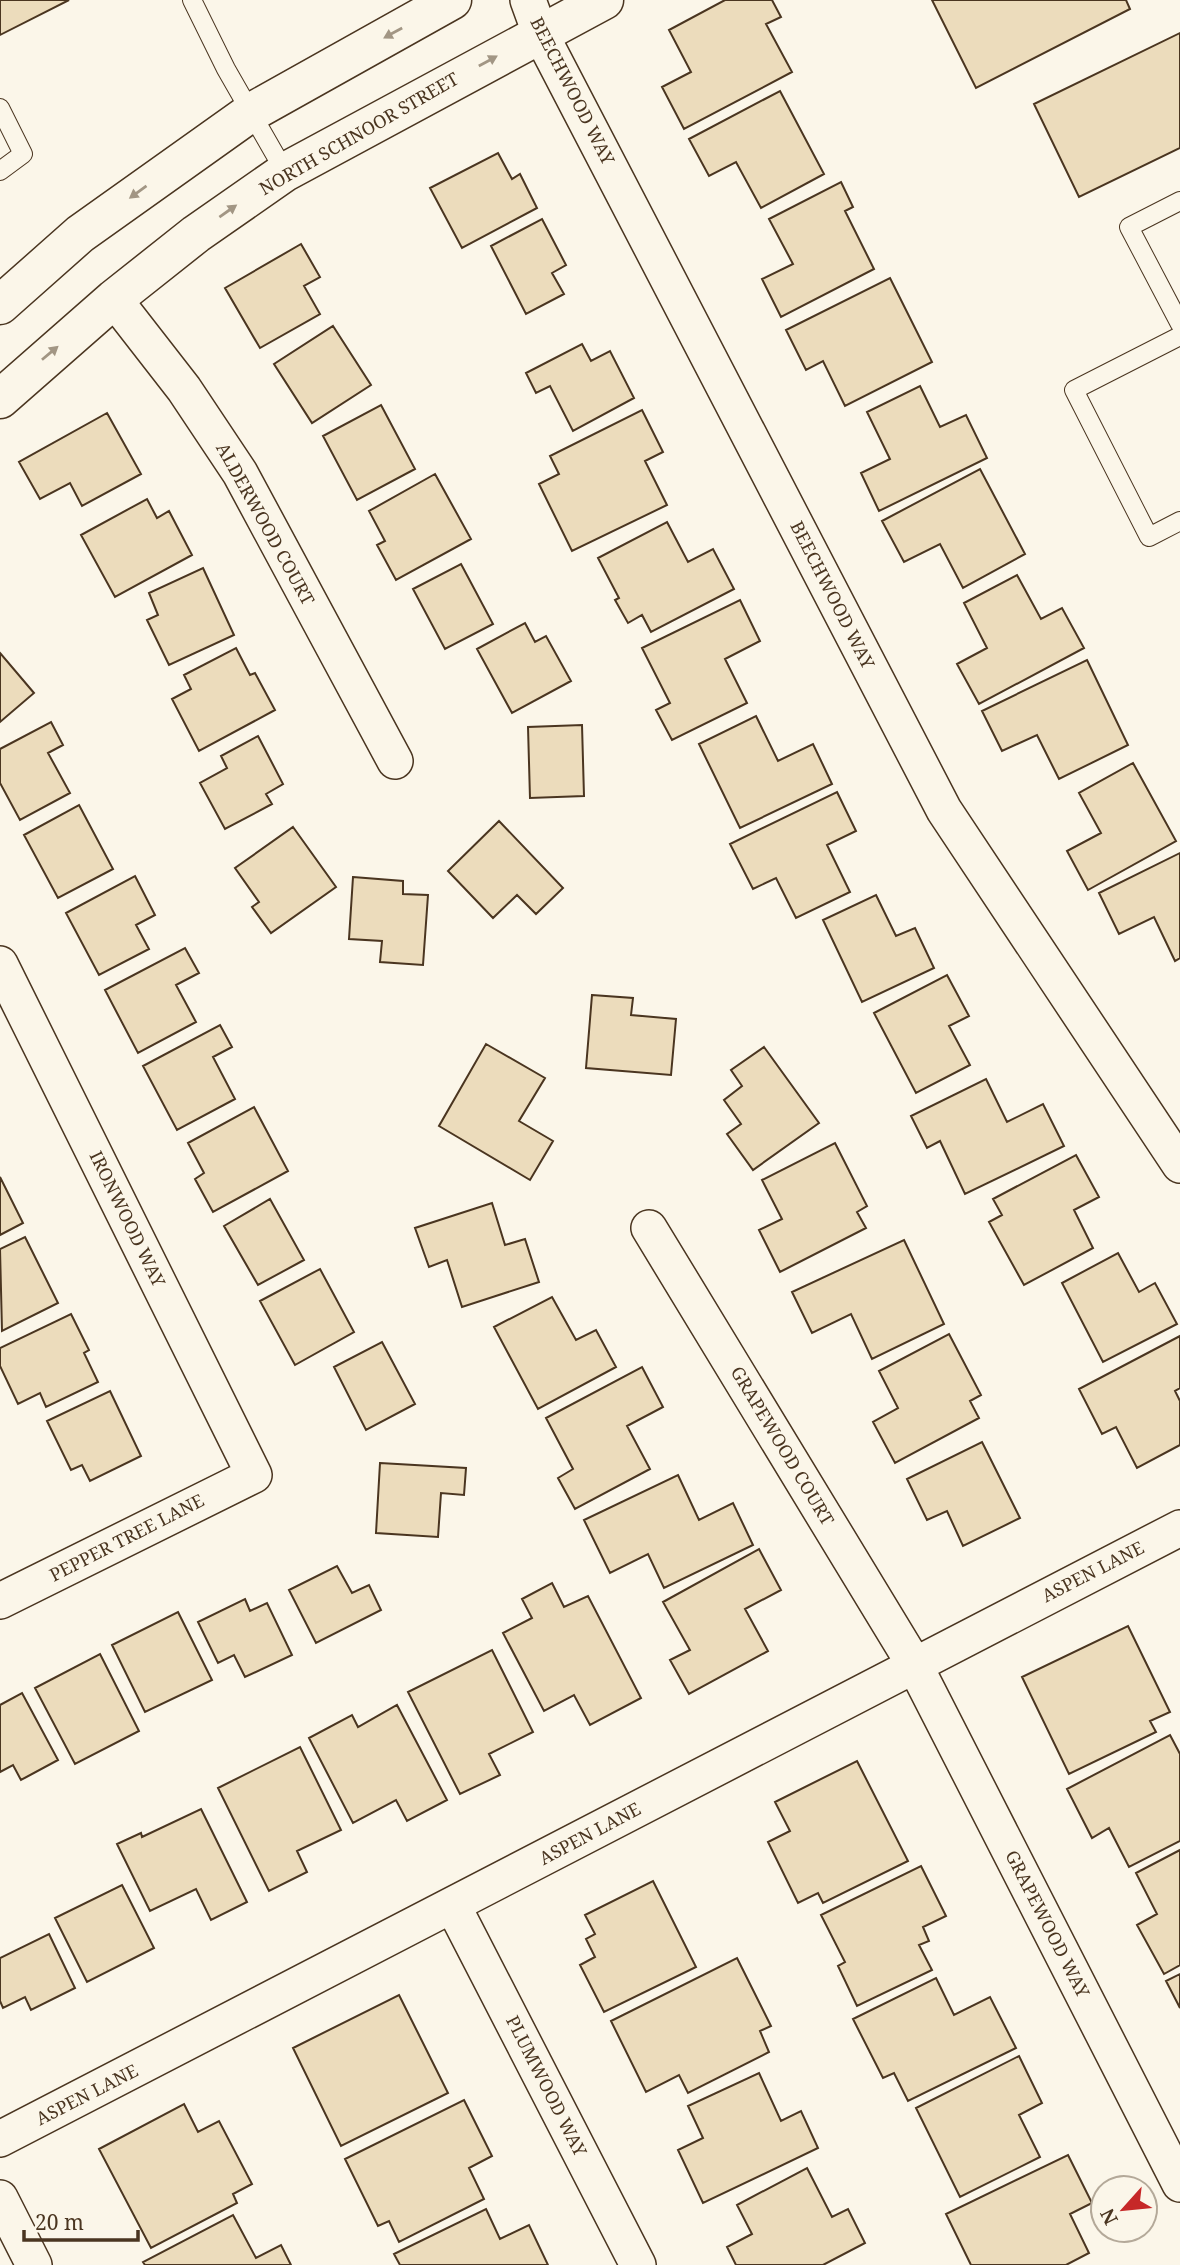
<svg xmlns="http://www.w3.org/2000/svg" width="1180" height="2265" viewBox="0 0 1180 2265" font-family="'Noto Serif',serif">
  <rect width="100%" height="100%" fill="#fbf6e9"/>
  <!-- building -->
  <path fill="#ecdcbc" stroke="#4a3520" stroke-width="2" d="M0,0H69L0,35Z
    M725,0H772L781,17L766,24L792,72L684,129L662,87L691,72L669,30Z
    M932,0H1126L1130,9L976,88Z
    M1180,33V148L1079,197L1034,104Z
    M780,91L824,174L761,208L736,162L709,176L689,139Z
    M498,153L512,179L520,174L537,208L462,248L430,188Z
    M841,182L853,207L845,211L874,269L781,317L762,279L793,264L769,219Z
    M542,219L566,265L552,273L564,294L526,314L491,246Z
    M301,244L320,277L304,286L320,314L260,348L225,288Z
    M890,278L932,362L845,406L823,361L806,370L786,330Z
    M333,326L371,385L312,423L274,364Z
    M582,344L591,361L610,351L634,398L573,431L550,386L536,393L526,373Z
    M920,386L940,427L966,415L987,458L879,511L861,473L890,459L867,412Z
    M381,405L415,469L357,500L323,436Z
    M642,410L663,452L645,461L667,505L572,551L539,484L559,474L550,456Z
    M107,413L141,474L82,506L70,483L40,499L19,462Z
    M980,469L1025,554L963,588L940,544L904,562L882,521Z
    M435,474L471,539L396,580L377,545L385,541L369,511Z
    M147,499L157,518L169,511L192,555L115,597L81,535Z
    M667,522L688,562L713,549L734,589L651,632L642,615L628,623L615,600L619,598L598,558Z
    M461,564L493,624L445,649L413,589Z
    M203,568L234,635L169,665L147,620L158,615L149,593Z
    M1017,575L1041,619L1062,608L1084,648L979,704L957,664L987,648L964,603Z
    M740,600L760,641L725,659L747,703L672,740L656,710L670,703L642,648Z
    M525,623L535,642L546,636L571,681L512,713L477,649Z
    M236,648L250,675L255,673L275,710L199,751L172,699L191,689L184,675Z
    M0,653L34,693L0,722Z
    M1087,660L1128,745L1059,779L1037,735L1002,751L982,711Z
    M756,716L778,761L813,744L832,784L740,828L699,744Z
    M51,722L63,745L48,753L70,793L20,820L0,783V749Z
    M582,725L584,796L530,798L528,727Z
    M258,736L283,784L266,794L272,804L225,829L200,783L227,768L221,756Z
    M1133,763L1176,841L1088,890L1067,851L1101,833L1079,793Z
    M837,792L856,831L827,845L850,892L796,918L776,878L753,889L730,844Z
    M79,805L113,869L58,898L24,835Z
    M499,821L563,888L536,914L517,895L493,918L448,871Z
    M293,827L336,887L271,933L252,907L259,902L235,868Z
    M1180,853V958L1175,961L1154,917L1119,934L1099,893Z
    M135,876L155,915L136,925L149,949L99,975L66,913Z
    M353,877L403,881V894L428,895L423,965L380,962L382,941L349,939Z
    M876,895L896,936L915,928L934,968L862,1002L823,920Z
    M185,948L199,973L176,985L196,1022L138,1053L105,990Z
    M947,975L969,1016L949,1026L970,1065L916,1093L874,1013Z
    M592,995L633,998L631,1015L676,1019L671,1075L586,1068Z
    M220,1025L232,1047L213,1057L235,1099L177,1130L143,1066Z
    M486,1044L545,1078L519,1121L553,1141L530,1180L439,1126Z
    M764,1047L819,1123L753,1170L727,1134L741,1124L724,1100L742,1086L731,1070Z
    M986,1079L1007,1122L1043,1104L1064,1146L965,1194L940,1141L927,1148L911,1116Z
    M254,1107L288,1171L213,1212L195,1179L204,1173L188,1143Z
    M835,1143L867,1206L857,1212L866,1228L780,1272L759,1230L782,1219L762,1180Z
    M1076,1155L1099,1197L1074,1210L1093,1248L1024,1285L989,1222L1002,1215L993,1199Z
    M0,1177L23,1223L0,1235Z
    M270,1199L304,1260L258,1285L224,1226Z
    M492,1203L505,1245L525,1239L539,1282L462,1307L447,1260L429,1267L415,1228Z
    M25,1237L58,1303L2,1331L0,1249Z
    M904,1240L944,1324L872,1359L851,1314L812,1333L792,1292Z
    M1118,1253L1139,1292L1155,1283L1177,1324L1103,1362L1062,1283Z
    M320,1269L354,1332L295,1365L260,1301Z
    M552,1297L576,1340L596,1330L616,1367L538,1409L494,1327Z
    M71,1314L89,1350L84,1353L98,1382L46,1407L40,1393L18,1404L0,1366V1348Z
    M949,1334L981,1395L970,1401L979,1418L895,1463L873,1422L898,1408L879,1371Z
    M1180,1336V1388L1175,1391L1180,1401V1445L1137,1468L1116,1427L1102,1434L1079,1389Z
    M382,1342L415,1404L366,1430L334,1367Z
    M642,1367L663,1407L627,1426L650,1469L575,1509L558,1478L573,1469L546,1418Z
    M110,1391L141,1456L90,1481L82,1465L71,1470L47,1421Z
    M982,1442L1020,1518L963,1546L947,1511L927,1520L907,1479Z
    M380,1463L466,1468L464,1495L441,1493L438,1537L376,1533Z
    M678,1475L699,1520L733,1503L753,1545L664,1588L648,1554L610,1573L584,1520Z
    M759,1549L781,1590L745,1609L768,1651L689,1694L670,1660L690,1650L663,1602Z
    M337,1566L352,1593L369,1585L381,1610L316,1643L289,1590Z
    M552,1583L564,1607L588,1596L641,1698L590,1725L574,1695L544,1711L503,1633L532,1618L522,1599Z
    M245,1599L250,1611L267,1603L292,1655L245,1677L234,1655L218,1663L198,1622Z
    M178,1612L212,1680L145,1712L112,1645Z
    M1128,1626L1170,1712L1150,1721L1156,1732L1069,1774L1022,1677Z
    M492,1650L533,1732L489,1754L500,1775L460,1794L408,1692Z
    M100,1654L139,1731L75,1764L35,1688Z
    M22,1693L58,1760L21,1780L13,1765L0,1772V1705Z
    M397,1705L447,1800L407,1821L396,1800L353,1823L309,1738L352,1715L358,1727Z
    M1170,1735L1180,1754V1841L1129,1867L1109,1828L1092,1838L1067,1789Z
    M300,1747L341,1830L297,1851L307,1872L269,1891L218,1788Z
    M857,1761L908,1861L823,1903L818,1893L798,1903L768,1842L790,1831L775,1802Z
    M201,1809L247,1902L211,1920L196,1889L150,1911L117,1844L141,1833L142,1837Z
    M1180,1850V1965L1164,1974L1137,1925L1157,1914L1136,1873Z
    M921,1866L946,1916L923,1927L929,1941L919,1945L932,1970L857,2006L838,1966L845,1962L821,1915Z
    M653,1881L696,1967L604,2012L580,1965L595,1957L586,1939L595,1934L585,1915Z
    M122,1885L154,1948L87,1982L55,1918Z
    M49,1934L75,1988L31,2010L25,1997L3,2008L0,2001V1958Z
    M737,1958L771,2026L760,2031L769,2052L688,2093L679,2075L646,2092L611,2021Z
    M1180,1974V2008L1166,1981Z
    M936,1978L954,2015L990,1997L1016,2048L908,2101L894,2073L883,2078L853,2019Z
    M399,1995L448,2093L341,2146L293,2048Z
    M1019,2056L1042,2103L1019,2115L1040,2157L960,2197L916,2108Z
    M759,2073L781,2121L801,2111L818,2148L703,2203L678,2150L703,2138L688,2106Z
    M464,2100L492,2156L469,2168L484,2199L399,2242L389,2221L378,2226L345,2159Z
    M184,2104L198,2132L219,2121L252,2184L233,2194L237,2203L151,2248L99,2149Z
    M1068,2155L1092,2203L1070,2214L1089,2253L1066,2265H971L946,2214Z
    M807,2168L832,2217L848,2209L865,2243L823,2265H736L727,2247L752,2234L737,2205Z
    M486,2209L500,2239L529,2225L548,2265H400L394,2254Z
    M233,2215L256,2258L281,2245L291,2265H145L143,2262Z"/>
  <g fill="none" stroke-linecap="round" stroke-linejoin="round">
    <!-- lane casing -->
    <g stroke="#4a3520" stroke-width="20">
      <path id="lane" d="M192,0L226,69L285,172
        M0,108L23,154L0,171
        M1180,201L1129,227L1180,324
        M1180,336L1074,390L1149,537L1180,521"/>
    </g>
    <!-- street casing -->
    <g stroke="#4a3520" stroke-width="38">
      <path id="street" d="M528,0L540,33L944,810L1180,1165
        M114,299L184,389L240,473L395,761
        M0,964L254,1475L0,1601
        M649,1228L914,1664L1180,2184
        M453,1906L638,2265
        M0,2139L1180,1528
        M0,2198L34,2265"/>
    </g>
    <!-- secondary casing -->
    <g stroke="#4a3520" stroke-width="41">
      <path id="secondary" d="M0,305L80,234L250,113L452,0
        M0,399L114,299L196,234L285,172L604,0"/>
    </g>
    <!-- lane -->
    <use href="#lane" stroke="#fbf6e9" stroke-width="18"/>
    <!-- street -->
    <use href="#street" stroke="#fbf6e9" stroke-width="35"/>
    <!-- secondary -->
    <use href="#secondary" stroke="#fbf6e9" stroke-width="38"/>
  </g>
  <!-- one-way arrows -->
  <defs><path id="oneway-solid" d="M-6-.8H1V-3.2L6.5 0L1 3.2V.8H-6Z" transform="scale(1.75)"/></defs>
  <g fill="#a29684">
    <use href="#oneway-solid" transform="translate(393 33) rotate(151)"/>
    <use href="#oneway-solid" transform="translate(488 61) rotate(-29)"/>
    <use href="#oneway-solid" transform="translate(138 192) rotate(144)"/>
    <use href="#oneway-solid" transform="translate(228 211) rotate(-35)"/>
    <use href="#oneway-solid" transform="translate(50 353) rotate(-40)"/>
  </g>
  <g text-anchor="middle" stroke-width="5" stroke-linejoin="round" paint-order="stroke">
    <!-- street labels -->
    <g font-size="18" fill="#4a3520" stroke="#fbf6e9">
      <text transform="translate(572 91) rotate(63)" y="6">BEECHWOOD WAY</text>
      <text transform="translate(359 134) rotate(-30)" y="6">NORTH SCHNOOR STREET</text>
      <text transform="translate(265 524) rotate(61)" y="6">ALDERWOOD COURT</text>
      <text transform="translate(832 595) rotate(63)" y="6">BEECHWOOD WAY</text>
      <text transform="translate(127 1219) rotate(64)" y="6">IRONWOOD WAY</text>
      <text transform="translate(782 1446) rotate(59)" y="6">GRAPEWOOD COURT</text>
      <text transform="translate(127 1538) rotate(-27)" y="6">PEPPER TREE LANE</text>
      <text transform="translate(1093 1572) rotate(-27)" y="6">ASPEN LANE</text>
      <text transform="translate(590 1834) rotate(-28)" y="6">ASPEN LANE</text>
      <text transform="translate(1047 1924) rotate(63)" y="6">GRAPEWOOD WAY</text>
      <text transform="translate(546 2086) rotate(63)" y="6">PLUMWOOD WAY</text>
      <text transform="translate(87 2095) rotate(-27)" y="6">ASPEN LANE</text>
    </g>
  </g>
  <!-- north arrow -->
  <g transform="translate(1124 2209) rotate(243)"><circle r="33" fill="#fbf6e9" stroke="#b4a999" stroke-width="2"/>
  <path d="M0-5L12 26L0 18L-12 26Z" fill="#c62828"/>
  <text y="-10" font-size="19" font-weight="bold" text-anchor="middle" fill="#4a3520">N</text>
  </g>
  <!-- scale -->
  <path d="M24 2230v10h114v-10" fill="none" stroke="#4a3520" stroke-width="3.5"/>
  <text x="35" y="2230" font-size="21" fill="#4a3520" stroke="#fbf6e9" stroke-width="5" paint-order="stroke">20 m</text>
</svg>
